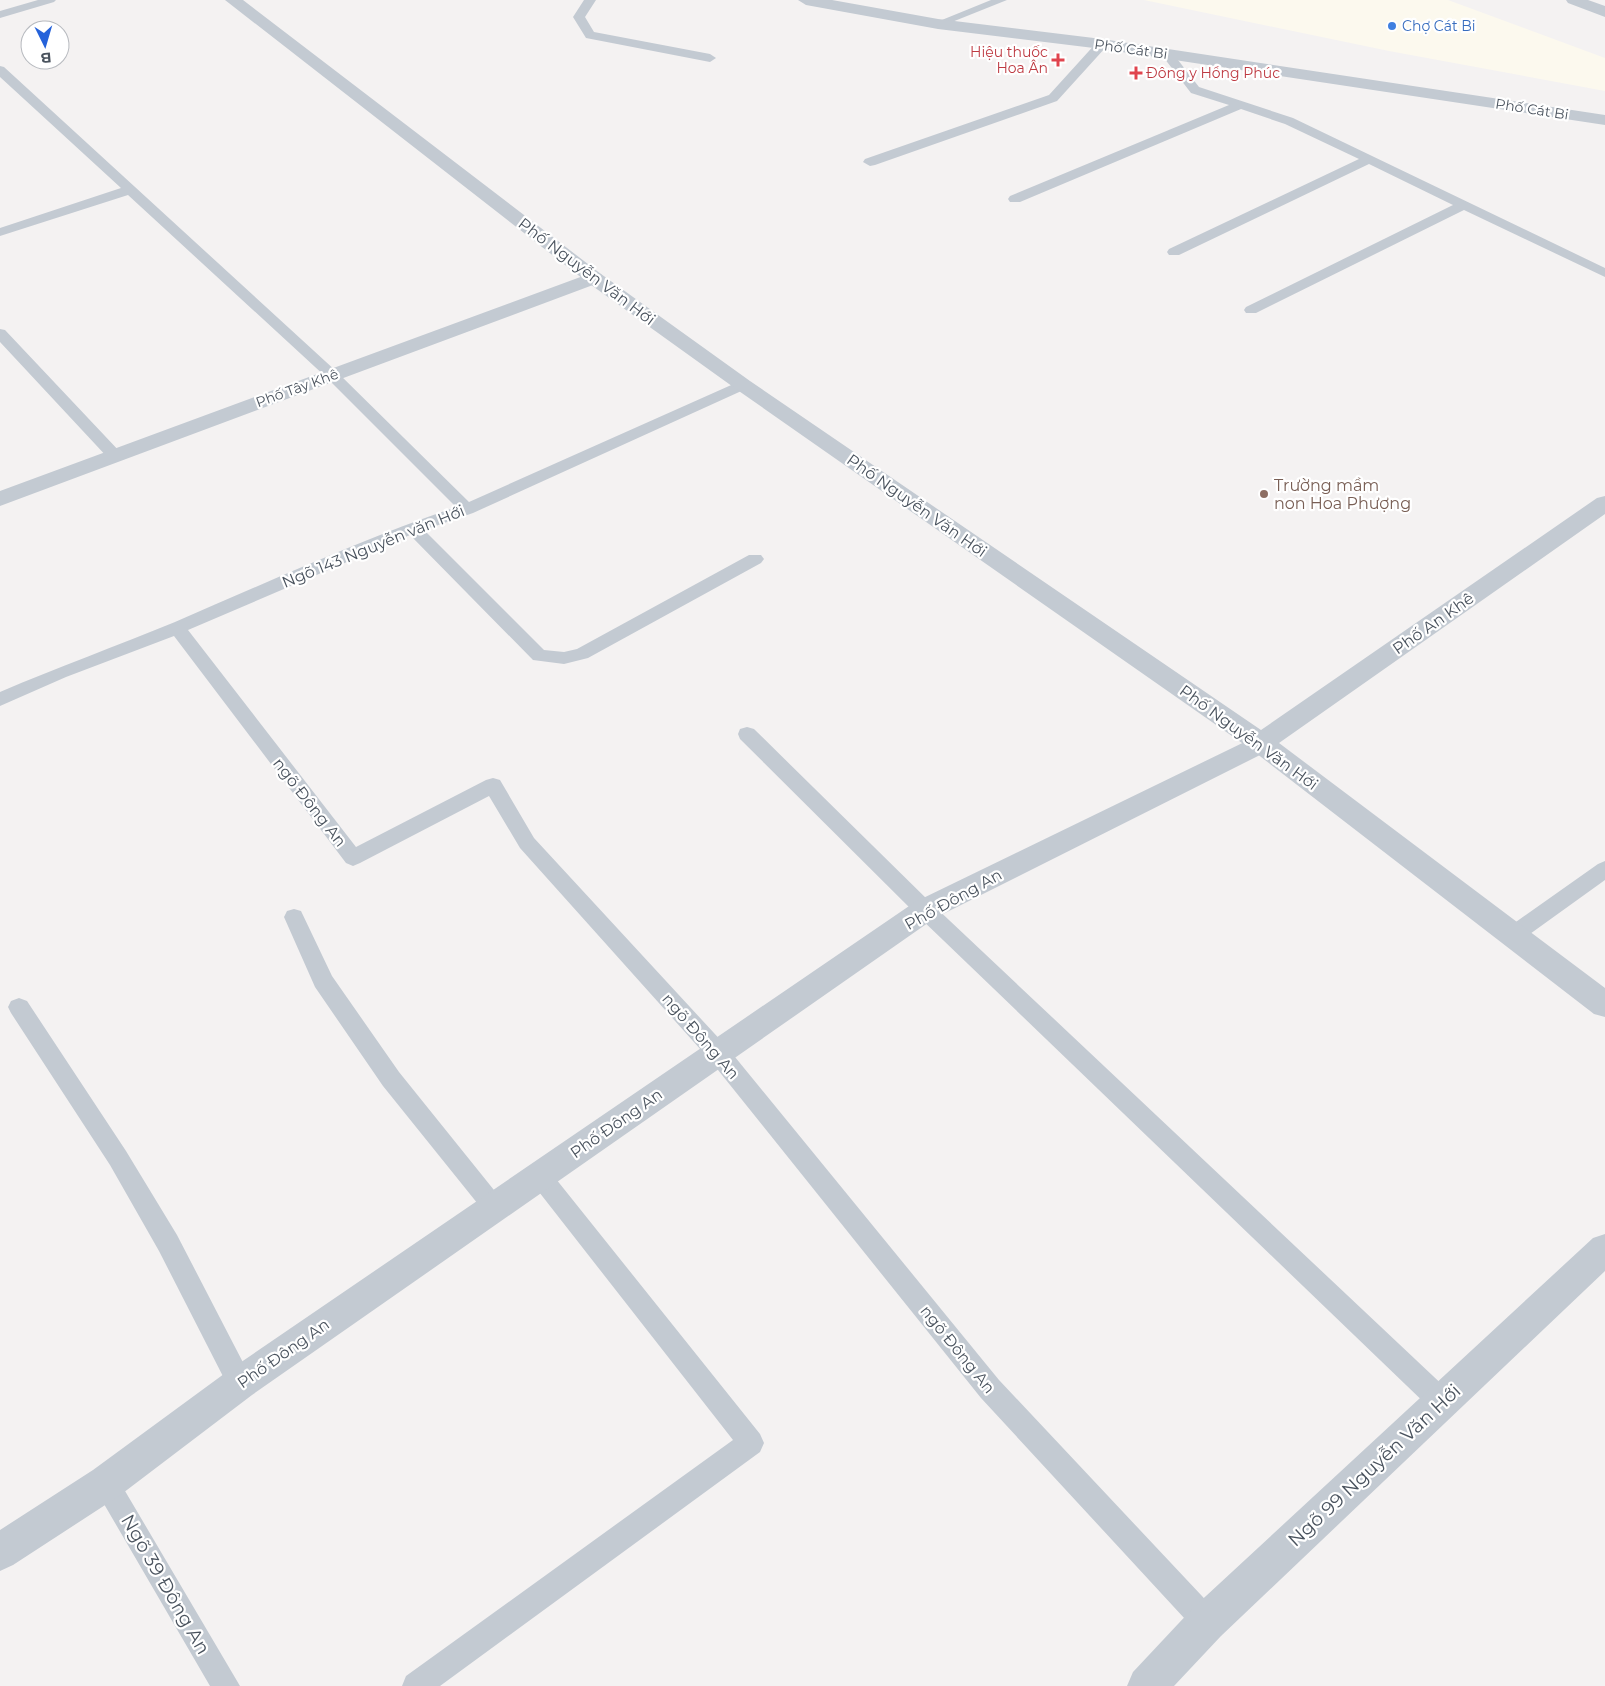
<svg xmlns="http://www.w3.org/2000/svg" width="1605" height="1686" viewBox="0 0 1605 1686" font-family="Montserrat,sans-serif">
  <rect width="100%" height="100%" fill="#f4f2f2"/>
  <!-- commercial -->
  <path fill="#fcf9ee" d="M1144,0H1448L1605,58V91L1389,51Z"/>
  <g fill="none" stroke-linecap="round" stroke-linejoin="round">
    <!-- service -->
    <path fill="#c3cad2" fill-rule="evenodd" d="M38,0H56L54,2L0,18V11Z
      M584,0H596L585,17L594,32L710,54L716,58L710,62L586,38L573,17Z
      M991,0H1007L942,26L938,28L932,24Z
      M1102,40L1106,41V47L1057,101L875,165L870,166L863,162L865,159L1049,95L1098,41Z
      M1167,50L1171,51L1199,87L1293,118L1605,268V277L1464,210L1256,313H1246L1244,310L1246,307L1453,205L1369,164L1179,255H1169L1167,252L1169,249L1359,159L1285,124L1241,109L1020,202H1010L1008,199L1010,196L1229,105L1191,93L1161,54Z
      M0,66L4,67L337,372L469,502L738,382H748L751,385L748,388L473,513L424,530L544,650L564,652L577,649L749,555H761L764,559L761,563L588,658L564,664L533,660L410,535L188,630L356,847L486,780L493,778L500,780L534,838L726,1046L999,1380L1217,1612L1221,1622L1217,1632L1207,1636L1197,1632L981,1398L710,1060L520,848L489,796L360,863L353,866L346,863L174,636L66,677L0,706V692C58,667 117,646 175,622C268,582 360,540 456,507L327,378L128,195L0,236V228L121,188L0,77Z
      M0,329L5,330L121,453L123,456L121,459H109L0,342Z
      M747,727L754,729L932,904L1450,1392L1454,1401L1450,1410L1441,1413L1432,1410L918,916L740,739L738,734L740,729Z
      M1605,861V880L1520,941L1513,943L1506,941L1503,935L1506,929L1598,864Z
      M294,909L301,911L332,976L399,1072L502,1200L506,1207L502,1214L494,1218L486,1214L383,1086L315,987L284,917L287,911Z
      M19,998L27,1001L126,1151L177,1235L249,1374L253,1383L249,1392L240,1395L231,1392L159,1251L110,1165L11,1013L8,1007L11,1001Z
      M540,1166L548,1169L760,1434L764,1443L760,1452L440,1686H402L406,1676L733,1440L532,1183L528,1176L532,1169Z
      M106,1470L115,1474L240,1686H210L97,1492L93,1483L97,1474Z"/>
    <!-- minor -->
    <path fill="#c3cad2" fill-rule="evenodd" d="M1566,0H1588L1605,6V17L1568,3Z
      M594,272L601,274L604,278L601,282L0,506V491Z
      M1261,734L1270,736L1274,743L1270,750L935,918L252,1395L119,1496L13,1565L0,1571V1530L93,1470L228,1371L915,902Z
      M1605,1234V1271L1221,1636L1174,1686H1127L1133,1672L1193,1608L1593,1238Z"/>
    <!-- tertiary -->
    <path fill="#c3cad2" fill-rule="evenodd" d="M225,0H243L601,274L750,381L1261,730L1597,498L1605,496V514L1279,743L1605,988V1017L1594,1014L1252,750L736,389L587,282Z
      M798,0H832L938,19L1102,39L1605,115V125L1102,49L938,29L806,5Z"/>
  </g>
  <!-- markers -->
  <circle fill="#3f7fe0" stroke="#fff" stroke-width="2" cx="1392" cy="26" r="5"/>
  <g fill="#e0444e" stroke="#fff" stroke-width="2">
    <path d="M1055.5 52.5h5v5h5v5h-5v5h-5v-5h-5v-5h5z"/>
    <path d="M1133.5 65.5h5v5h5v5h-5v5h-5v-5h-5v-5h5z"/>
  </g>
  <circle fill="#8d6e63" stroke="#fff" stroke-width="2" cx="1264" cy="494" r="5"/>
  <g text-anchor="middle" stroke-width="4.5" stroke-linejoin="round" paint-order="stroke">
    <!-- far-shop labels -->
    <g font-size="14" fill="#366cbe" stroke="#fff" text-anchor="start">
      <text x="1402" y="31">Chợ Cát Bi</text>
    </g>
    <!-- far-street labels -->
    <g font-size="14" fill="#4a535e" stroke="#fff">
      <text transform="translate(1131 49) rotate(8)" y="5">Phố Cát Bi</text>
      <text transform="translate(1532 109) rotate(9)" y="5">Phố Cát Bi</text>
      <text transform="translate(297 388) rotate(-20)" y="5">Phố Tây Khê</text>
    </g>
    <!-- far-health labels -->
    <g font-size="14" fill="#be3a42" stroke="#fff" text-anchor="end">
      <text x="1048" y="57">Hiệu thuốc<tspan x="1048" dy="16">Hoa Ân</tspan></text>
      <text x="1146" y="78" text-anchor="start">Đông y Hồng Phúc</text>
    </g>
    <!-- street labels -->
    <g font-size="16" fill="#4a535e" stroke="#fff">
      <text transform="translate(587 271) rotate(37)" y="6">Phố Nguyễn Văn Hới</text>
      <text transform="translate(917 505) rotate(35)" y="6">Phố Nguyễn Văn Hới</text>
      <text transform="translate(373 546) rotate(-22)" y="6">Ngõ 143 Nguyễn văn Hới</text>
      <text transform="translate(1433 623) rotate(-35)" y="6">Phố An Khê</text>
      <text transform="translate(1249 737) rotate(36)" y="6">Phố Nguyễn Văn Hới</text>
      <text transform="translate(310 802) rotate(52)" y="6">ngõ Đông An</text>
      <text transform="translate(953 899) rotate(-29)" y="6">Phố Đông An</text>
      <text transform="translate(701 1036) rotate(49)" y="6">ngõ Đông An</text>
      <text transform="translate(616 1123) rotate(-35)" y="6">Phố Đông An</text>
      <text transform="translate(958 1349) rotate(51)" y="6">ngõ Đông An</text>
      <text transform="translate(283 1353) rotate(-35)" y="6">Phố Đông An</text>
    </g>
    <!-- education labels -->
    <g font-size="16" fill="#785e54" stroke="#fff" text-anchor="start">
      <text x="1274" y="491">Trường mầm<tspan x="1274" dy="18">non Hoa Phượng</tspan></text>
    </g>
    <!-- near-street labels -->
    <g font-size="19" fill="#4a535e" stroke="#fff">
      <text transform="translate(1374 1465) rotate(-43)" y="7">Ngõ 99 Nguyễn Văn Hới</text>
      <text transform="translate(166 1584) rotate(60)" y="7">Ngõ 39 Đông An</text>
    </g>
  </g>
  <!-- north arrow -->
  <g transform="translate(45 45) rotate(175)"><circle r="24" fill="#ffffff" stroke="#b7babf"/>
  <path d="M0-4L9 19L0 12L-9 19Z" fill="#2562da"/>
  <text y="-8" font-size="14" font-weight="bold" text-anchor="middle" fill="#4a535e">B</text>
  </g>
</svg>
